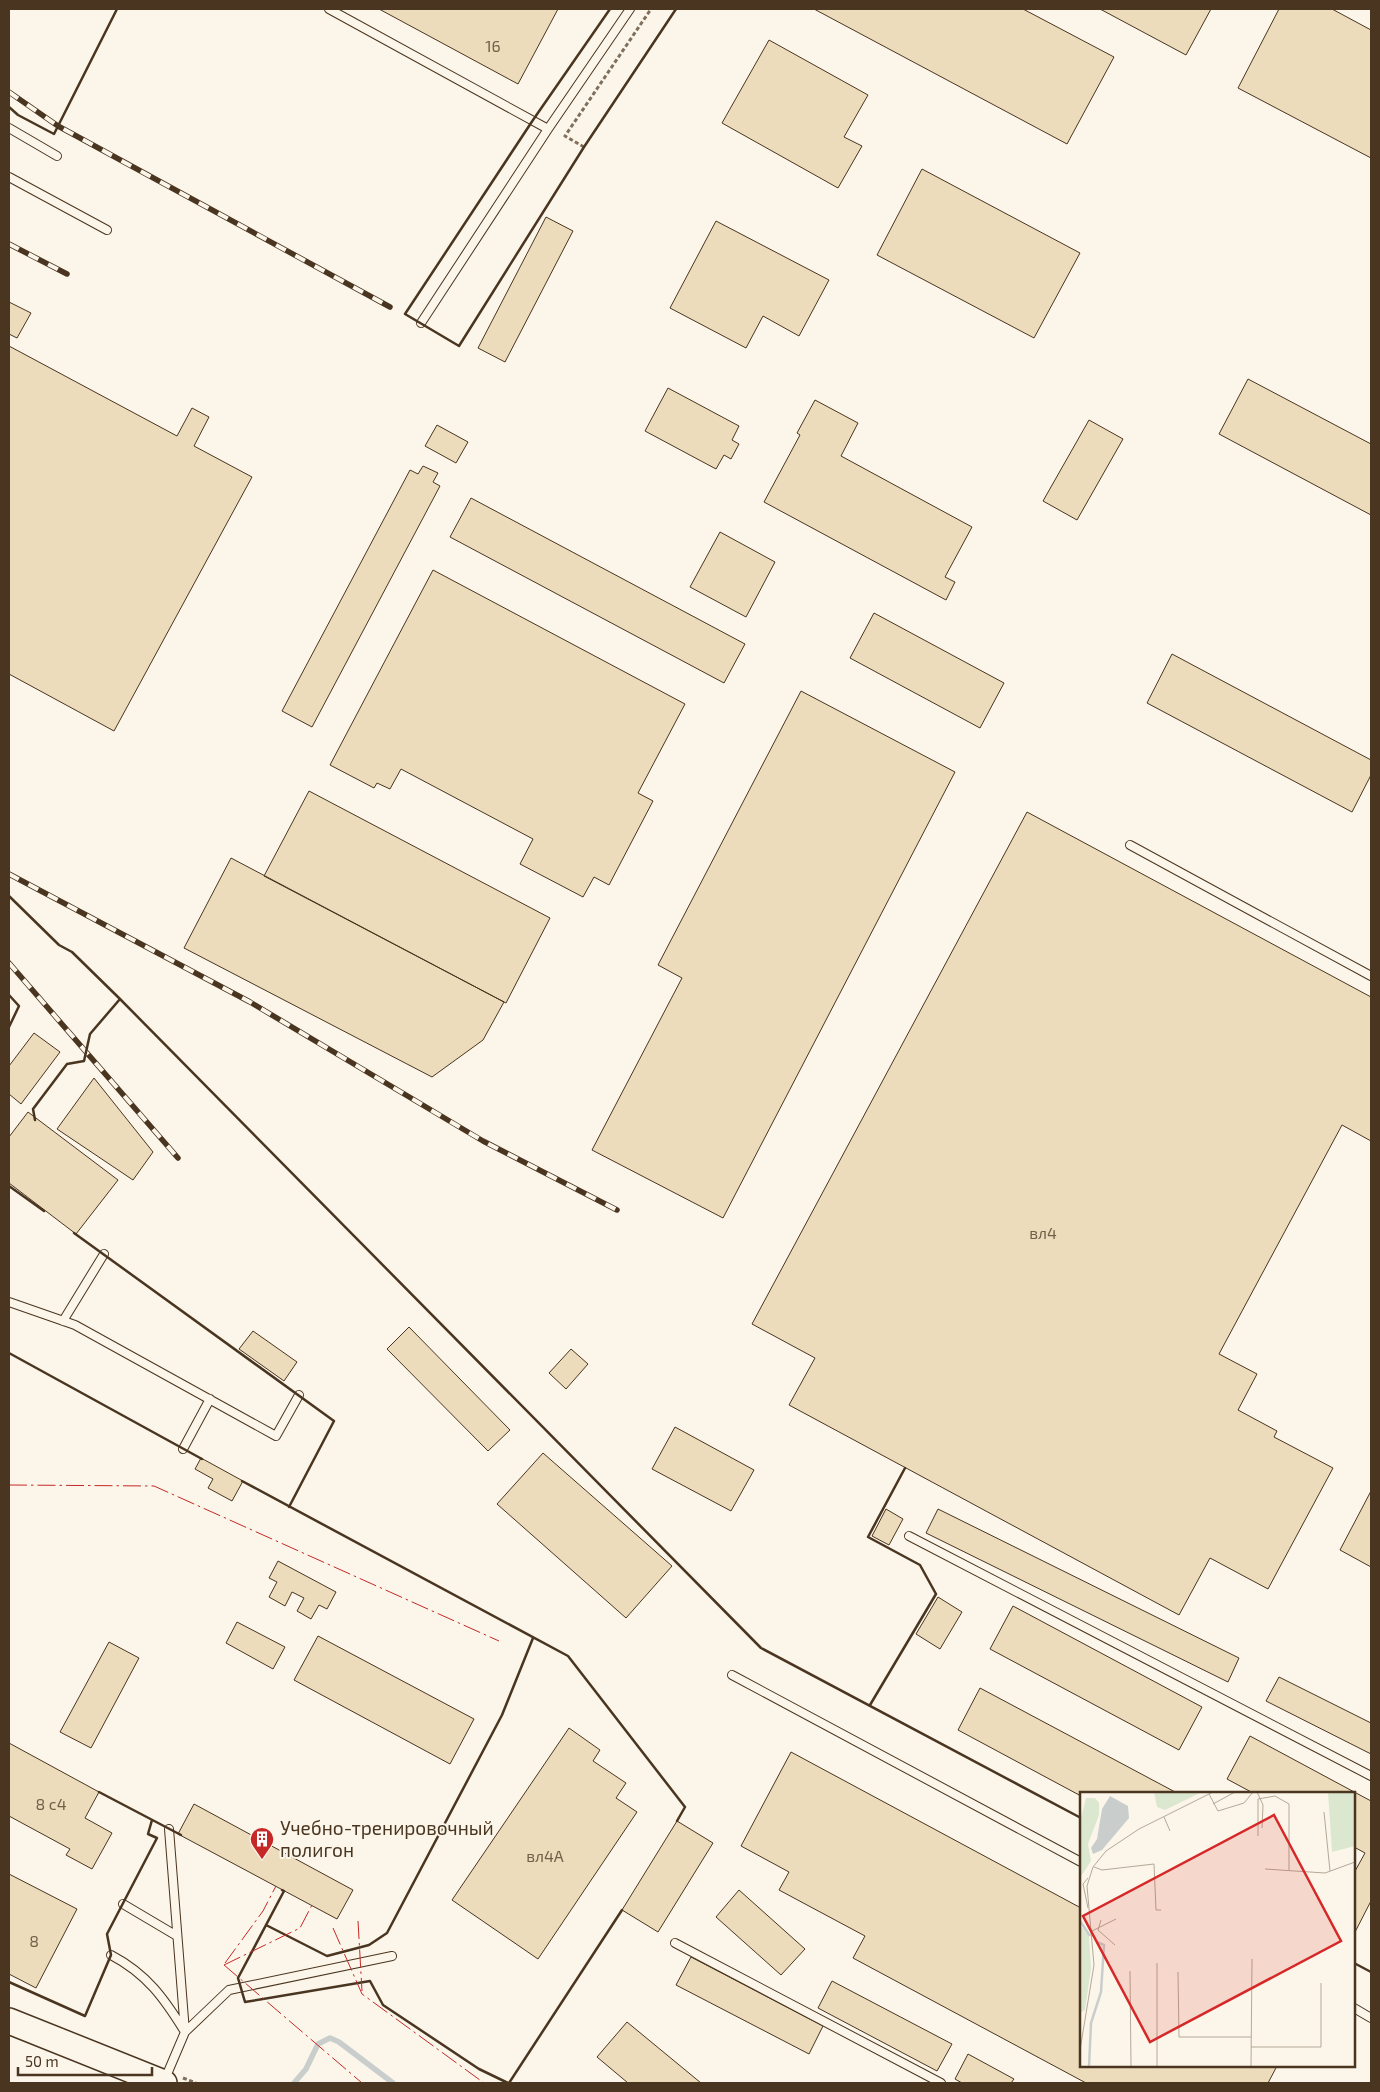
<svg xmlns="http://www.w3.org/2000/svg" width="1380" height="2092" viewBox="0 0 1380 2092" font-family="'Exo 2',sans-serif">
  <rect width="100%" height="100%" fill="#fbf6e9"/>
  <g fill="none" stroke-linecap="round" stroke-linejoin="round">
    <!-- stream -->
    <path stroke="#c9cecd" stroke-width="5.5" d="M294,2083L306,2069L318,2044L330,2038L339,2042L393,2083"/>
  </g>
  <!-- building -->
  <path fill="#ecdcbc" stroke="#4a3520" d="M379,9H558L518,84Z
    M814,9H1023L1114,57L1067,144Z
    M1100,9H1211L1186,55Z
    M1279,9H1332L1371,30V158L1238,88Z
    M769,40L868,95L844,137L862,146L838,188L722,123Z
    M922,169L1080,253L1034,338L877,255Z
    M546,217L573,231L505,362L478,348Z
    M716,221L829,280L799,336L763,316L746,348L670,308Z
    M9,302L31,313L17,338L9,334Z
    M9,346L177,436L192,408L209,417L194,446L252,477L114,731L9,674Z
    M1248,379L1371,444V515L1219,434Z
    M668,388L739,426L732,440L739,444L731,459L724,455L716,469L645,431Z
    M815,400L858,423L841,456L972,527L945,577L955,582L946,600L764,502L800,435L797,433Z
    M1089,420L1123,439L1077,520L1043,501Z
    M437,425L468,442L456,463L425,446Z
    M423,466L438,473L433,482L440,486L312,727L282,711L410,470L418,474Z
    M471,498L745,644L724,683L450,537Z
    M720,532L775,562L746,617L690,587Z
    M433,570L685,704L638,793L653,801L609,885L594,877L583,897L520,864L533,839L401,769L390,789L377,783L374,788L330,765Z
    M874,613L1004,683L980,728L850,658Z
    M1172,654L1371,760V775L1352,812L1147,703Z
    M801,691L955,772L723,1218L592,1150L682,978L658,965Z
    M309,791L550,918L506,1003L264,876Z
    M1027,812L1371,997V1141L1342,1125L1219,1354L1257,1374L1238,1410L1277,1431L1274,1437L1333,1468L1268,1589L1210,1558L1179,1615L789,1405L815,1358L752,1324Z
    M231,858L504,1002L483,1040L432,1077L184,948Z
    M34,1033L60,1052L21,1104L9,1094V1066Z
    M94,1078L153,1152L133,1180L57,1129Z
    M28,1112L118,1180L76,1234L9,1183V1137Z
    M409,1327L510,1430L488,1451L387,1349Z
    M253,1331L297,1362L284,1381L239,1349Z
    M571,1349L588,1364L566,1389L549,1373Z
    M675,1427L754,1470L731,1511L652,1469Z
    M543,1453L672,1566L626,1618L497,1504Z
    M201,1458L243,1481L232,1501L208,1488L213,1479L195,1469Z
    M1371,1491V1567L1340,1550Z
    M886,1509L903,1519L889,1545L872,1536Z
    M938,1509L1239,1658L1228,1682L926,1533Z
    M278,1561L336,1592L327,1609L319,1605L311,1619L297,1611L304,1598L292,1592L285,1606L269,1597L277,1582L269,1578Z
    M938,1597L962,1612L940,1649L916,1634Z
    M1013,1606L1202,1707L1179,1750L990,1649Z
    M237,1622L285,1647L273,1669L226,1643Z
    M318,1636L474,1719L450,1764L294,1680Z
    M109,1642L139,1658L91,1748L60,1732Z
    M1279,1677L1371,1723V1754L1266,1701Z
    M980,1688L1177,1793H1081V1796L958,1730Z
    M569,1728L600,1750L593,1761L626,1783L616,1798L637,1812L538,1959L452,1900Z
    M1250,1736L1371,1801V1901L1354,1934V1873L1365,1853L1354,1847V1793H1253L1227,1779Z
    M9,1743L99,1792L85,1818L112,1833L92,1869L66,1855L70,1849L9,1816Z
    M791,1752L1081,1908V2066H1277L1268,2083H1086L853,1958L865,1936L779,1890L789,1872L741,1846Z
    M194,1804L353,1890L337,1919L178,1834Z
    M677,1821L713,1843L658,1932L622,1910Z
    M9,1874L77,1909L36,1988L9,1974Z
    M739,1890L805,1949L781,1975L716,1917Z
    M691,1957L823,2026L809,2054L676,1985Z
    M832,1981L952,2044L937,2071L818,2008Z
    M627,2022L701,2083H628L597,2057Z
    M968,2054L1014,2079L1011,2083H962L955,2079Z"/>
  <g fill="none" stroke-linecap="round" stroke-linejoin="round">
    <!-- lane casing -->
    <g stroke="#4a3520" stroke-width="10">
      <path id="lane" d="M329,9L548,129
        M9,128L57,156
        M9,177L107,230
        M421,323L548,129L630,9
        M1130,845L1371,976
        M9,1302L75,1325L276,1436L299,1395
        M63,1321L104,1254
        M183,1449L210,1399
        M909,1536L1371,1776
        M732,1675L1081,1862
        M123,1904L177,1936
        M675,1943L941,2083
        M111,1955C147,1974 164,1998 185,2032L229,1990L392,1956
        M1354,2008L1371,2018
        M165,2079L185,2032L169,1829"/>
    </g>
    <!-- primary casing -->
    <g stroke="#4a3520" stroke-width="28">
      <path id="primary" d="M9,2021L164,2083"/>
    </g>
    <!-- path -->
    <path stroke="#7f6f5c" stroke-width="3" stroke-dasharray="4 2.5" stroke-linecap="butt" d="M584,147L565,136L651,9
      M183,2078L196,2083"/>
    <!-- lane -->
    <use href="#lane" stroke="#fbf6e9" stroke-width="8"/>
    <!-- primary -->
    <use href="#primary" stroke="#fbf6e9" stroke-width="25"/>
    <!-- rail casing -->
    <g stroke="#4a3520" stroke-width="5.5">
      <path id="rail" d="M9,92L58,126L390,307
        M9,244L67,274
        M9,874L250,1002L483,1141L617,1210
        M9,963L178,1158"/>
    </g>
    <!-- rail -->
    <use href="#rail" stroke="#fbf6e9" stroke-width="4" stroke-dasharray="11" stroke-linecap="butt"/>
    <!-- wall -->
    <path stroke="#4a3520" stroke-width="2.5" d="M610,9L533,120L405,314L459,346L584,147L676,9
      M9,107L18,115L54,134L117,9
      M9,896L59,945L72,952L120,999L761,1648L1081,1818
      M9,995L19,1006L9,1027
      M35,1120L33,1109L67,1064L84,1061L90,1034L120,999
      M9,1186L44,1211
      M74,1233L334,1421L289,1507
      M9,1353L202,1459
      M242,1481L568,1656L685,1807L677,1821
      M870,1705L936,1594L920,1565L868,1537L905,1468
      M99,1792L181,1835
      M282,1890L284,1891L238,1978L245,2002L370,1981L383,2005L479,2069L508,2083
      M267,1923L266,1925L327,1956L369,1945L387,1933L502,1715L533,1638
      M1354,1963L1371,1972
      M9,1982L85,2016L111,1955L107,1934L157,1838L148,1834L152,1820
      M509,2083L622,1910"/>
    <!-- power -->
    <path stroke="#c62828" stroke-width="1" stroke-dasharray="18 4 2.5 4" stroke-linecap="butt" d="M9,1485L154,1486L499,1641
      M358,1921L362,1991
      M333,1928L362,1994L484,2083
      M225,1963L263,1911L276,1886
      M224,1965L362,2083
      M224,1965L300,1928L312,1905"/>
  </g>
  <!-- icons -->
  <defs>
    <g id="building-pin" transform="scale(1.25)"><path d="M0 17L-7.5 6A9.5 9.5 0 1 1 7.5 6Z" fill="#c62828" stroke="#fbf6e9"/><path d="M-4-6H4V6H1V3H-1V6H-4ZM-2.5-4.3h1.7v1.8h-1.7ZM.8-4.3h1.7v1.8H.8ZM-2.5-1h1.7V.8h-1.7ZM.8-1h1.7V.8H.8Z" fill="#fff"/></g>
  </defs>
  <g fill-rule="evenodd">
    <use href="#building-pin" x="262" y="1839"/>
  </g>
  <g text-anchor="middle" stroke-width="4" stroke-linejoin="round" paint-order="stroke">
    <!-- number labels -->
    <g font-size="16" fill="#725f47">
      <text x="493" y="52">16</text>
      <text x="1043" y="1239">вл4</text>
      <text x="51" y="1810">8 с4</text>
      <text x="545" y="1862">вл4А</text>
      <text x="34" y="1947">8</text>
    </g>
    <!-- poi labels -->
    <g font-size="19" fill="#4a3520" stroke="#fbf6e9" text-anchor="start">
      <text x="280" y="1835">Учебно-тренировочный<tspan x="280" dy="22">полигон</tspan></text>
    </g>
  </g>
  <!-- overview -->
  <g transform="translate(1080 1792)">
    <rect width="275" height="275" fill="#fbf6e9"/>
    <path d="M74,0H122L85,18L77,15ZM248,0H275V54L252,60ZM6,6H15L19,11V23L8,52L11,69L0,86V30ZM0,133L9,144L11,176L5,218L0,221Z" fill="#dce7d0"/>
    <path d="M30,4L48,14L49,26L22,58L13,62L11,56L17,47L22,17Z" fill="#c9cecd"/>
    <path fill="none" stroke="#c9cecd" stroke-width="2.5" d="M0,129L10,144M9,275L11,231L21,200L24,153L17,150"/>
    <path fill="none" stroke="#b4a999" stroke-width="1" d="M177,0L183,13L182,36M129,2L138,19L164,11L173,0M133,12L155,0M244,20L250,79M84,25L90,39M178,44V7L195,4L209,12V79M14,75L22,78L74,72L76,118H81M185,77L245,81L275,70M8,116L3,92L8,86M21,128L18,138L35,153M12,139L36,127M50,179L51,275M98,180L99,245H171M171,255H241V191M0,258L14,173L7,94L13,75L26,59L59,37L133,0M77,275V171M171,275L172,167"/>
    <path fill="#d62828" fill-opacity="0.15" stroke="#d62828" stroke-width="2.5" d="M194,23L261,149L70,250L3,124Z"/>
    <rect width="275" height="275" fill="none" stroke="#4a3520" stroke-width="2.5"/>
  </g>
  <!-- border -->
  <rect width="1380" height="2092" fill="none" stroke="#4a3520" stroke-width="20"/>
  <!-- scale -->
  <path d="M18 2067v8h134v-8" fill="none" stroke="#4a3520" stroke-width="2.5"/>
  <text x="25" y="2067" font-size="15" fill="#4a3520" stroke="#fbf6e9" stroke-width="4" paint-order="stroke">50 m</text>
</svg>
